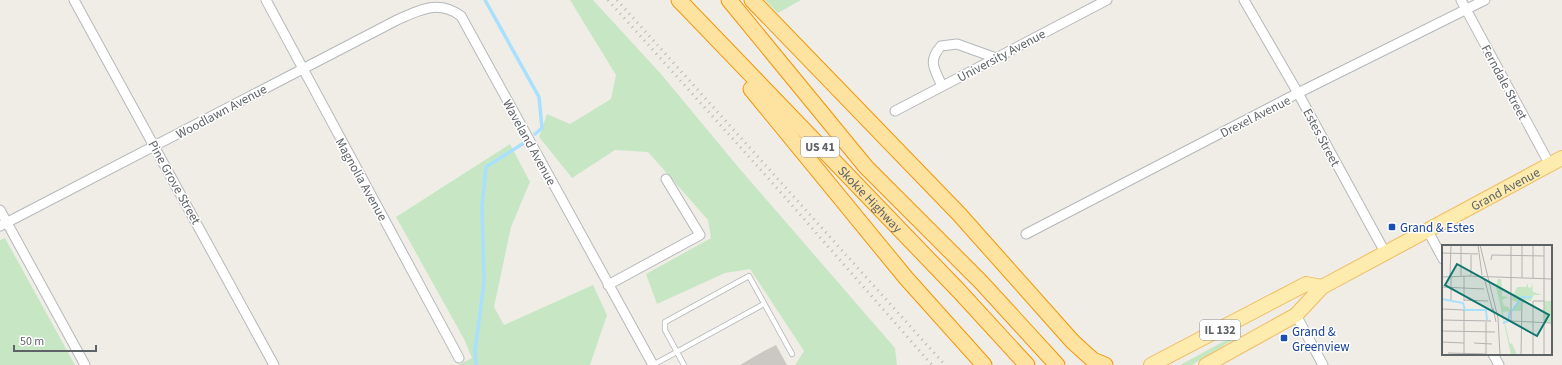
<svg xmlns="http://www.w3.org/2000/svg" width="1562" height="365" viewBox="0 0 1562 365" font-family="'Source Sans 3',sans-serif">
  <rect width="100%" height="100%" fill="#f0ede7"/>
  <!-- green -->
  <path fill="#c7e7c4" d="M570,0H593L661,74L739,168L895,348L897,365H795L804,351L750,269L725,273L657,304L646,274L711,238L708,220L648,152L615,150L572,178L539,137L547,114L570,124L611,99L616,75Z
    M765,0H801L778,13Z
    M510,144L530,182L511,227L494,307L504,325L593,285L607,315L590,365H458L472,358L464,339L396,217Z
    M5,238L75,365H0V240Z
    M1239,333L1241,335L1192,365H1180Z"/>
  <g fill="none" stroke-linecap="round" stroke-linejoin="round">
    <!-- stream -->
    <path stroke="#a9e0fe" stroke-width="3.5" d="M485,0L539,97L542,128L535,134
      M476,365L475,351L484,282L482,206L486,167L527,141"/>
  </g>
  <!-- building -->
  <path fill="#cbc8c3" d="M776,345L787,365H740L764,351Z"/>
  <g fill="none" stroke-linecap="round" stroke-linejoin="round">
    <!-- service casing -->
    <g stroke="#b4b8bb" stroke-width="6">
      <path id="service" d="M653,365L764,304
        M684,365L665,330V322L749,276L792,354"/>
    </g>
    <!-- minor casing -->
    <g stroke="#b4b8bb" stroke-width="11">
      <path id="minor" d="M74,0L274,365
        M266,0L459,358
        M1244,0L1298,93L1386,254
        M1461,0L1550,165
        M942,86C935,69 927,62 941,46L957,44L996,58
        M895,111L1107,0
        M0,210L85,365
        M0,226L397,20C421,9 439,0 461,16L653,365
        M1428,231L1443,259
        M1026,234L1298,93L1485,0
        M608,285L700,235L666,179
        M1296,315L1323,365
        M1493,354L1499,365"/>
    </g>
    <!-- primary casing -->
    <g stroke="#f0bc60" stroke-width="16">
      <g id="primary">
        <path d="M1151,365L1306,284L1322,287"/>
        <path id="s1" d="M1206,365L1296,315L1322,287L1562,158"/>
      </g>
    </g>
    <!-- trunk casing -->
    <g stroke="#f49603" stroke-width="17">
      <g id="trunk">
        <path id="s2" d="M679,0L959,291L1027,365"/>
        <path d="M729,0L866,167L981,282L1057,365"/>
        <path d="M752,0L959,214L1073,342L1093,360L1105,365"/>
        <path d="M751,89L906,278L984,365"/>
      </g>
    </g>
    <!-- service -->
    <use href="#service" stroke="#fff" stroke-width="4.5"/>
    <!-- minor -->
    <use href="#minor" stroke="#fff" stroke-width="9"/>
    <!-- primary -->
    <use href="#primary" stroke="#feebae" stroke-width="14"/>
    <!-- trunk -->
    <use href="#trunk" stroke="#fde2a0" stroke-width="15"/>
    <!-- rail -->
    <path stroke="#b5b6b7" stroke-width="3" stroke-dasharray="1 5" stroke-linecap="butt" d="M608,0L768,178L932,365
      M617,0L945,365"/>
  </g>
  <!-- markers -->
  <g fill="#1a4fb4" stroke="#fff" stroke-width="1.5">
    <rect x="1388" y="223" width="8" height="8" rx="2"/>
    <rect x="1280" y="334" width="8" height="8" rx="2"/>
  </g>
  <g text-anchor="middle" stroke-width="3" stroke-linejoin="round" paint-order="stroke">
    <!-- shield labels -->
    <g fill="#fff" stroke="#8e9295" stroke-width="1">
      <rect x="801" y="137" width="38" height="20" rx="3"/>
      <rect x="1200" y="320" width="40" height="20" rx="3"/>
    </g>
    <g font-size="12" font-weight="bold" fill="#5e6367">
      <text x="820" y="151">US 41</text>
      <text x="1220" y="334">IL 132</text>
    </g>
    <!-- street labels -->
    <g font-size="13" fill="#5e6367" stroke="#fff">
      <text transform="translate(1001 55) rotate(-28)" y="5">University Avenue</text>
      <text transform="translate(1505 82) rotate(62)" y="5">Ferndale Street</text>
      <text transform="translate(221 111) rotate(-28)" y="5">Woodlawn Avenue</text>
      <text transform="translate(1255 116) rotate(-27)" y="5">Drexel Avenue</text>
      <text transform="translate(1322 137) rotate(62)" y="5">Estes Street</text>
      <text transform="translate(530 142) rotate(61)" y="5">Waveland Avenue</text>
      <text transform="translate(362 179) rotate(61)" y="5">Magnolia Avenue</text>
      <text transform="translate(175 182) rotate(61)" y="5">Pine Grove Street</text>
      <text dy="5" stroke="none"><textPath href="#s1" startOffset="349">Grand Avenue</textPath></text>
      <text dy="5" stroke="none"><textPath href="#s2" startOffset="276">Skokie Highway</textPath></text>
    </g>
    <!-- transit labels -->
    <g font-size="13" fill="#164399" stroke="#fff" text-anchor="start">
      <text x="1400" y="232">Grand &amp; Estes</text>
      <text x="1292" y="336">Grand &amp;<tspan x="1292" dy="15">Greenview</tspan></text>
    </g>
  </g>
  <!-- overview -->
  <g transform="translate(1442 245)">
    <rect width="110" height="110" fill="#f0ede7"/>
    <path d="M56,34H59L60,43V51L66,52L60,55L62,61L67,62L68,66L61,67L62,74L68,99L70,98L75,110H69L54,42ZM90,37L91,47L100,50H92L89,56L79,55V66H70L76,57L69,55L75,42H84L86,38V42L89,43ZM102,56H110V77H102Z" fill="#c7e7c4"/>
    <path fill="none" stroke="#a9e0fe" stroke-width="2" d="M0,54L21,58L23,65H44L45,75M70,66L80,52H89M61,78L66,76L68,66"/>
    <path fill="none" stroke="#b2b2b0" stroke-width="1" d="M36,0L40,30M38,0L56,73L58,110M69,0V76L110,78M0,8L36,9M49,15L50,10L102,11M29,30V10M8,31L9,0M19,31V0M22,31V56M27,31L110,34M0,32L28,31M40,32L43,36L51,67M80,33V0M91,33V0M0,42L42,44M9,55V32M22,55L46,56M51,63L54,77M0,64L22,65V110M0,75L49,76M44,77V109M0,86L53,87M0,97L22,98M32,98L50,99M6,108L44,109M79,110L80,55M91,110V56H102M102,110V0"/>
    <path fill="#0f766e" fill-opacity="0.15" stroke="#0f766e" stroke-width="2" d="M15,19L107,70L95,91L3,40Z"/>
    <rect width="110" height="110" fill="none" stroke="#5e6367" stroke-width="2"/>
  </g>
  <!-- scale -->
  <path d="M14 345v6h82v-6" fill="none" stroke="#5e6367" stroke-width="2"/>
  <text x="20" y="345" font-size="12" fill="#5e6367" stroke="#ffffff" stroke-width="3" paint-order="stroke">50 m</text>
</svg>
